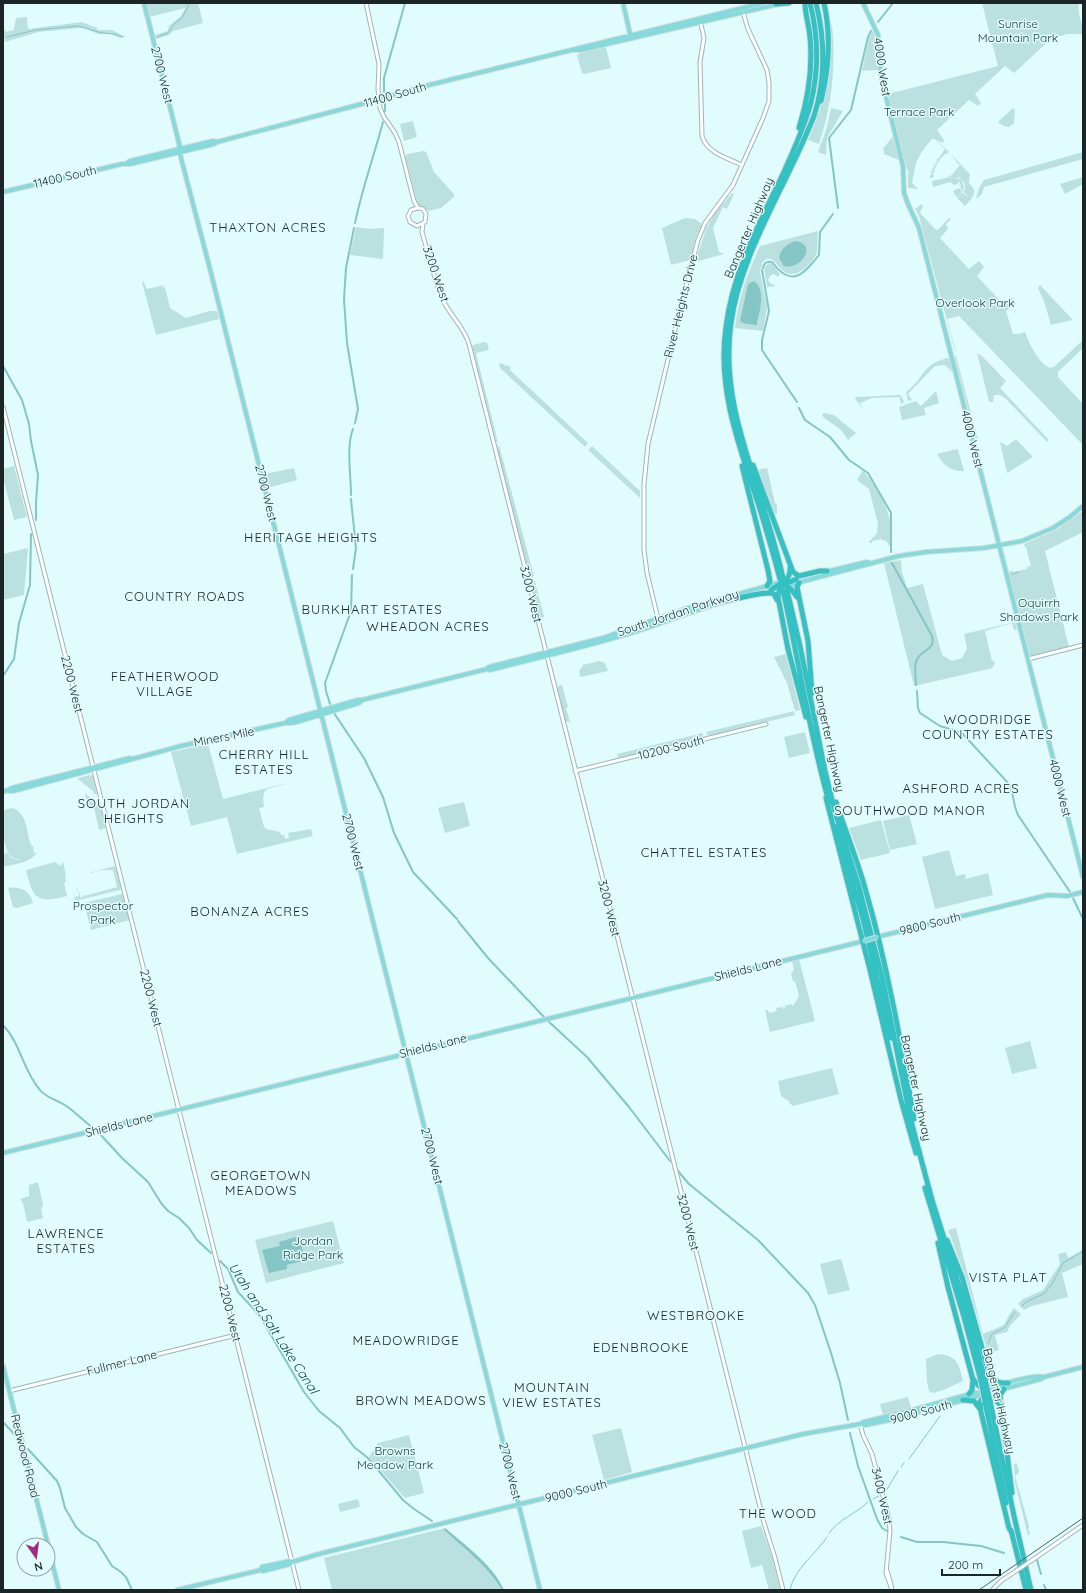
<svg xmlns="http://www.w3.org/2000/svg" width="1086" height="1593" viewBox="0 0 1086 1593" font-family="Quicksand,sans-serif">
  <rect width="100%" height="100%" fill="#e1fcfc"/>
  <!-- green -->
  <path fill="#bae0e0" d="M146,3H198L203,23L173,31L169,35L156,39L155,35L168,31L169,26L181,16L185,8L149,17Z
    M982,3H1079C1077,15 1083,23 1083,34H1067L1051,39L1014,73L1005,66L975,94L981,103L978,106L969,100L937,130L944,140L943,143L937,140L949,152L946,154H945L939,160L940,162H938L934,170L935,172L933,173L934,177L932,178L931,177V178L929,179L932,172L930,171H933L931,170H932L937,161L936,160L940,162L936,159H938L945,149L935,139H932L923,150L924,151H922L915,165L917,166L915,167L912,183L918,189L908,188V170H907L888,94L998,66Z
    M27,17L28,29L82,22L97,28V30H112L125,37L120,38L110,34H98L84,28H79L38,32L5,42L3,31L6,30V32L14,30L16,18Z
    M829,24L832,25C836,67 832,105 819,144L808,140C819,115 828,86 831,58C832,47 830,35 829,24Z
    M873,30L877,46L878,70L862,71L869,38Z
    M606,47L611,68L584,74L582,73L577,55L580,53Z
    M831,108L843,111L827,138L826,155L818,152L827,127Z
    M1013,108L1015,110L1014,123L1009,127L1003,126L998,122Z
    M413,121L417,137L404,141L400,124Z
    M893,136L899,160L884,154V151L883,149Z
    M424,151L426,152L434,172L454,194V197L441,208L429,211L418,205L405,156L407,154Z
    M1083,152V159L984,187L982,194L976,199L979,188L984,180Z
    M951,154L965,169L963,171L965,169L970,174L969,183C970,185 972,186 973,188C977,194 969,202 965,206L957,198L960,195L956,197L953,191L959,188L962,192L960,195L962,193L969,197L963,192C966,188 966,184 962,180L964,187L962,192L958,182L961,188L960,183L958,181V184L954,185L950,182L933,187L932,181L950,177V180L951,177L962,180L959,178V176L958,178L948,177L950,175L951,176L960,165L958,164Z
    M1083,177V184L1065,194L1060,184Z
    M732,193L734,194L727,209L723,207L713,228L719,252L724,254L695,262L706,229L715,213Z
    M922,204L923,206L920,213L935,229L938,230L949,218L951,219L946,224L948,229L940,238L969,269L979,261L984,267L977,276L1002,303L1012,298L1016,304L1006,311L1013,334H1019L1025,332C1029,343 1039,365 1051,368L1055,366L1083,340V348L1058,372V377L1083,404V445L959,316L947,319L956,352L955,351L919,216L915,209Z
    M685,218L695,219L702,224L696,237L690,260L671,265L662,228Z
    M356,227L369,229L384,228L383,259L350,255Z
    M818,231L817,253C812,263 797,280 785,272C779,269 777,263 771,259H767L762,263L760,272L767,308L763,331L735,328C738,298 748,272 760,246Z
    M769,263L772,264L780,274L778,277L774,274L770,276L768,280L770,283L776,286L767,287L764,268Z
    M143,281L147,289L165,285L162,287L163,288L165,287L170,308L186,318L209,311H217L219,319L156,335L142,282Z
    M1040,285L1072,319V320L1051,325L1044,301L1038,288Z
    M484,342L487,343L489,350L476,353L498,443L496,441L472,346L473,345Z
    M977,353L983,357L1006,381L1000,388L1049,440L1047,442L1005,398L1000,395H994L993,402H989Z
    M956,355H958L956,356L978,440L980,441L976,440L955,358Z
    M947,358L950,359L952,372L945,365L935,366L908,394L912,400L908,401L906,392C924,379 921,365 947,358Z
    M502,363L506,366L508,365L511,368L510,370L588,443L585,447L500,368L499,364Z
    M936,391L939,403L924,408L926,415L902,420L899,407L916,401L921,406Z
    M900,395L904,401L903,403L901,404L899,397L872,398L860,403L863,409L855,399L856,397Z
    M824,413L834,415L856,433L848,440L841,430L823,417L822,415Z
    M1016,439L1033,457L1007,473L1000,442L1007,446Z
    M499,445L534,576L532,577L529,575L497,448Z
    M592,446L640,491V498L588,450Z
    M957,449L958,450L964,471C951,472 943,465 937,454Z
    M14,466L27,517L14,520L3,478V469Z
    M294,468L297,480L267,488L264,477L265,474Z
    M767,468L775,503L777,505V514H775L757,470Z
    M863,470C879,491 898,520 889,547L888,543L884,540L882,541V539L872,541V543H870L869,542L877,533L878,524L869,489L857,480Z
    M1083,511V532L1045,551L1069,647L1031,656L1029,655L1008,572L1012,571L1013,572L1027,569V567L1031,566L1026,547H1025L1024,544L1056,530Z
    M28,548L24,595L3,600V554Z
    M901,560L902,572L907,588L923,584L942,655L952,661L962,658L967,649L964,634L1015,622L1017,630H1014L1012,623L985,631L992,661H994L995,665H993V668L914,686L884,563Z
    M534,579L544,616L545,617L541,618L539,617L531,582Z
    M786,654L800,710L795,711L787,683L774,657Z
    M599,661L605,663L608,671L581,677L580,676L579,671L583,665Z
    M562,685L568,707L566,708L570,722H568L565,721L557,689L558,686Z
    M794,711L795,715L708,736L706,732Z
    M805,732L810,753L789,758L784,737Z
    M703,733V736L702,738L618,758L617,754Z
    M208,744L223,799L296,781L267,789C262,793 263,801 264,807L259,808L264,827L266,829L280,832L281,835H284L285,839L289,838L288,833L311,829L313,836L237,854L227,817L191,826L171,752Z
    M90,775L93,776L97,794H93L94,792L78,779V778Z
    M85,793L93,800H99L106,828L99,830L94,807H88Z
    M464,802L470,826L445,833L438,808Z
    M12,808C26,811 27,831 30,843L32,844L30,846H33L34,853C29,855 23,860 17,859C1,857 3,823 3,811L7,809Z
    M909,815L917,844L890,850L883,821Z
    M881,820L890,853L861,860L849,828Z
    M949,850L956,876L965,874L966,879L988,873L993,895L935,909L922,857Z
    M7,852L11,858L19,860L37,852C30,864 16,863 3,867V855Z
    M55,862L60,866L63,862L66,875L65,876L66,882L64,883L67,896C37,904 33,899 26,870Z
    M115,866L121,888L120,890L75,901L73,890L75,897L79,896L78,890H75L78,889L81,898L83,897V894L84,896L117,887L113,870H104L89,873Z
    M8,888C20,886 30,891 33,903L17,908L13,907Z
    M122,894L130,920L91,930L84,903Z
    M799,959L815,1021L770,1032L765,1010H768L769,1013L777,1011L776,1008L783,1007V1009L785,1008V1006L791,1004L793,1006L799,996L795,981L793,982L791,973L794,970L792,961Z
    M1030,1041L1037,1068L1012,1074L1005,1048Z
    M832,1068L839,1094L793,1106L789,1103L790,1102L781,1096L778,1081Z
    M38,1182L43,1204L41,1210L43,1218L27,1222L23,1203L20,1199L29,1196V1185Z
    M333,1221L344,1263L266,1283L255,1240Z
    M956,1228L983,1334L1004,1325L1009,1315L1014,1308L1021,1314L1010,1326L1007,1332L995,1335L999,1350L988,1353L966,1278L948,1230Z
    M1083,1248V1264L1062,1273L1068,1297L1032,1306L1024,1310L1018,1304L1023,1299L1043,1290L1060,1264L1058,1254L1066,1252L1068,1258L1080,1252Z
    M841,1259L850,1290L828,1295L820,1264Z
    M938,1354C957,1356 959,1363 963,1381L943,1390L933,1393L929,1391L927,1382L926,1359Z
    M908,1397L911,1408L883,1415L880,1404Z
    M621,1428L632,1472L604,1480L592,1435Z
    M409,1435L424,1493L405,1498L369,1457L378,1443Z
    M1017,1463L1019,1472L1015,1476L1029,1526L1028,1530L1030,1533L1028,1536L1015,1482L1014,1464Z
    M358,1499L360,1507L340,1512L338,1504Z
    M761,1526L772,1557L780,1589L769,1590L762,1565L751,1568L742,1531Z
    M445,1528C465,1545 493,1566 504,1590H332L324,1558Z"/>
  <!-- water -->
  <path fill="#84c5c5" d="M795,241C819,244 800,271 784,266L779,258C780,250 787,244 795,241Z
    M754,281C766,290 760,311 757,322V325H755L743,323L740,321L748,284Z
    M299,1236L305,1260L287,1265V1269L269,1273L262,1250L280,1246L279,1242Z
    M445,1528C466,1546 493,1565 504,1590H502C488,1566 465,1549 444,1530Z"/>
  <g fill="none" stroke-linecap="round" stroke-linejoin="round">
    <!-- stream -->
    <path stroke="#84c5c5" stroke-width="1" d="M6,37L36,30L78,26L102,33L115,34L123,37
      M157,37L168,33L174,24L182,18L190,3
      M1015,573L1018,572
      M1012,574H1014
      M1022,1306L1026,1302L1045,1293L1053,1282L1063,1263L1083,1251
      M988,1343L992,1334L1004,1328L1015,1312
      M909,1459L940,1416
      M901,1467L904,1463
      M886,1491L898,1471
      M873,1499L879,1496
      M829,1533C839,1519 856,1514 868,1502
      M790,1590C794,1569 816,1554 827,1537"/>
    <!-- canal -->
    <path stroke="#84c5c5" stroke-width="2" d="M878,22L893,3
      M384,92V78L405,3
      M385,102V111
      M838,208L829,138L851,110L868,37L871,31
      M355,223C362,189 374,156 383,122
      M354,228L346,268L344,299L347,343L358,409L355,423
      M763,268C764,263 767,261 772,262C791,288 803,275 819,255L820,232L833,214
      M762,270L769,311L762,340V350L797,402
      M3,366L22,400L29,424L31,441L38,475L36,502V520
      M799,408L805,420L830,437L849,460L868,473L891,513V552
      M351,495C351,475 346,447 353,429
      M351,499L356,548L353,569
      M892,563L932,636C936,652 919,649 916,662C914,668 916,678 916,685
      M3,676L14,659L19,623L30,585L31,534
      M917,691L918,708L920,713L940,726L962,733L1009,784C1014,793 1013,805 1018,815L1070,892
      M330,704L326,691L325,683L351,611L352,575
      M334,713L364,758L383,797L394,833L413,872L457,919
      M1073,898L1083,919
      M458,921L488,958L544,1017
      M548,1021L587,1057L629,1107L670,1161
      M3,1025C21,1044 23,1071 40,1090C47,1099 60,1100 69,1108C77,1114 84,1121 93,1128
      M99,1133L122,1158L148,1182L161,1203L168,1211L179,1218L189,1228L197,1240L211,1253
      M678,1171L689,1184L758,1240L808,1293L815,1305L831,1353L840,1383L848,1420
      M220,1261L228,1269L238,1292L260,1316L304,1392L319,1411L340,1428L354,1447L368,1458L403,1500L414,1509L432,1521
      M3,1422L15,1435
      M850,1433L858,1466L877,1519L882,1528L887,1531
      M28,1449L57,1481L60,1488L65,1508L76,1527L83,1534L97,1542L112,1566L121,1572L126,1577L132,1590
      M901,1537L917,1542H943L981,1546L1004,1553
      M1037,1560L1041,1574
      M1044,1585L1046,1590"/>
    <!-- minor casing -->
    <g stroke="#9cb6b6" stroke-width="5">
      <path id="minor" d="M366,3L379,64L378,89L380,108L384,117L395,133L399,142L414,201L418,208L423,209L426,214L425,222L417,226L410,222L408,216L411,210L418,208
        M700,20L704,38L700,62L702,136C707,153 727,158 742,165
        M423,224L422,232C429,256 434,281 445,304C452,317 465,329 469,344L764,1523L775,1558L783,1590
        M3,407L299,1590
        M659,623L647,573L644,550V484L648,444L678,317L698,240L705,223L733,185L763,118L769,101V83L767,70L748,29L743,12
        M1028,659L1083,645
        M575,771L766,724
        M9,1391L236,1335
        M860,1424L863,1435L872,1454L889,1519L890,1531L886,1573L891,1587
        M1028,1563L1083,1525
        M887,1571L891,1585L892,1590
        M992,1590L1001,1581L1016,1571"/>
    </g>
    <!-- major casing -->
    <g stroke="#dbdcdc" stroke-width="6">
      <path id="major" d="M144,3L180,147
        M623,3L631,38
        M863,3L878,35L881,76L903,166L904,193L908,204L919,228L1083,877
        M575,50H581L779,4
        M179,146L181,158L210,269L540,1590
        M127,163L130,161L213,141L217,142
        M3,192L122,164H130L214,144L217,142L358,105L421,87L763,3
        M825,572L867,562L870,563
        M785,586L899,556L926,552L984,548L1022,541L1053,528L1070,517L1083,506
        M487,669L489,667L603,638L685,609L781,582
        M287,723H291L297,722L359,703L362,700
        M9,791H13L181,746L285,723L289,720L358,700H362L487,669L490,670C537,658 585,647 631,633C667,622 700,607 736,599
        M3,792L12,788L130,758
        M877,937L1048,895L1067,896L1083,892
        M3,1153L864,941
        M3,1366L48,1545
        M990,1391C999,1384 1034,1374 1044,1377
        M860,1424L864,1422L913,1410L974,1393H980
        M48,1546L59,1590
        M261,1570L262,1567L290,1561L292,1562
        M177,1590L261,1570L263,1571L290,1564L292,1562L319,1554L803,1434L860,1424L865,1425L890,1420L975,1397C982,1392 988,1391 996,1391L1041,1379L1044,1377L1083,1367"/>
    </g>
    <!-- highway casing -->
    <g stroke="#dbdcdc" stroke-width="7">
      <path id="highway" d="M776,4L789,3
        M821,101C829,69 831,35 824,3
        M799,128C808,99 813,67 810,37C809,25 805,14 805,3
        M753,465L793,572L799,576L820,571H827
        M742,466L768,570L770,581L767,586
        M783,578C777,551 769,525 761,499C742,441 722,385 731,323C739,262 777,200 802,144C806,135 810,126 814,116C826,80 825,39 816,3
        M780,579C773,553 766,528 758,503C739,446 717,388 726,327C733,271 760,222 784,172C794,149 805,126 811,102C819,70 818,35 810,3
        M796,579C788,583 778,586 778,597L788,649L806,717
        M799,583L797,587L808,641L812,693
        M784,585L791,589L797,597
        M771,590C780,584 791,580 790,568
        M787,590L800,646L825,771L835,812L859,887L882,977L911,1121L932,1200L968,1314L985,1380
        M783,591C799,661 809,732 829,802
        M733,599C743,598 768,590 774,594L777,600
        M826,798L870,970L901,1100L916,1153
        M836,802C845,830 857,859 865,888C887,964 901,1042 914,1119
        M836,827L863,919L891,1038
        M925,1188L964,1317L981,1381
        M947,1240L962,1277L990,1376V1385L980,1402L981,1412L1009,1528L1012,1533
        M938,1243L948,1287L973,1380L972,1390L969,1394
        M992,1375C995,1383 1000,1383 1008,1383
        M974,1380C981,1391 993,1395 1001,1406
        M1004,1389L1000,1395L1001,1406L1012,1493
        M963,1400L974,1401L980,1409
        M990,1401L1014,1516L1031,1590
        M985,1402L1006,1503
        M1011,1530L1026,1590"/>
    </g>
    <!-- minor -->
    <use href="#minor" stroke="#fff" stroke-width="3"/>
    <!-- major -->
    <use href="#major" stroke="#85dadb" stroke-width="4"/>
    <!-- highway -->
    <use href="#highway" stroke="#33c1c3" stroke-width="5"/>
    <!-- tram -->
    <path stroke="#546363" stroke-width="1" d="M979,1590L1083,1518"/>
    <!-- minor-bridge casing -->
    <g stroke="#9cb6b6" stroke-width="5" stroke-linecap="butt">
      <path id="minor-bridge" d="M1016,1571L1028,1563"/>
    </g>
    <!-- major-bridge casing -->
    <g stroke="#dbdcdc" stroke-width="6" stroke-linecap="butt">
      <path id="major-bridge" d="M864,941L877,937"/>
    </g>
    <!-- highway-bridge casing -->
    <g stroke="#dbdcdc" stroke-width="7" stroke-linecap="butt">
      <path id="highway-bridge" d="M985,1380L990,1401
        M981,1381L985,1402"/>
    </g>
    <!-- minor-bridge -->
    <use href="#minor-bridge" stroke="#fff" stroke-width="3"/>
    <!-- major-bridge -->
    <use href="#major-bridge" stroke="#85dadb" stroke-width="4"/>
    <!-- highway-bridge -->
    <use href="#highway-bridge" stroke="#33c1c3" stroke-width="5"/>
  </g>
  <g text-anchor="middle" stroke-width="3" stroke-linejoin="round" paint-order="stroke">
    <!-- park labels -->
    <g font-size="12" fill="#173838" stroke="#e1fcfc">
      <text x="1018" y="28">Sunrise<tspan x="1018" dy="14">Mountain Park</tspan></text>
      <text x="919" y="116">Terrace Park</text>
      <text x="975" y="307">Overlook Park</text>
      <text x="1039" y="607">Oquirrh<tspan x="1039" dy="14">Shadows Park</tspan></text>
      <text x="103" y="910">Prospector<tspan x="103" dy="14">Park</tspan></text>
      <text x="313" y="1245">Jordan<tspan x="313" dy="14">Ridge Park</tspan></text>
      <text x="395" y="1455">Browns<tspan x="395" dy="14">Meadow Park</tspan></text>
    </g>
    <!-- street labels -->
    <g font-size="12" fill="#1b2525" stroke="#e1fcfc">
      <text transform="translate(882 67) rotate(81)" y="4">4000 West</text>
      <text transform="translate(162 75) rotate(76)" y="4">2700 West</text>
      <text transform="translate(395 95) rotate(-16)" y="4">11400 South</text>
      <text transform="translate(65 177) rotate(-13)" y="4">11400 South</text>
      <text transform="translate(749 228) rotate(-67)" y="4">Bangerter Highway</text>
      <text transform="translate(436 274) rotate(71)" y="4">3200 West</text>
      <text transform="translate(681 306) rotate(-76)" y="4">River Heights Drive</text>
      <text transform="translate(972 439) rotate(76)" y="4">4000 West</text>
      <text transform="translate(266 493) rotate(76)" y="4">2700 West</text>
      <text transform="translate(531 594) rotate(76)" y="4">3200 West</text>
      <text transform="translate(678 613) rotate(-18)" y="4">South Jordan Parkway</text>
      <text transform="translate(72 684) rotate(76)" y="4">2200 West</text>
      <text transform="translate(224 737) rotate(-11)" y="4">Miners Mile</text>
      <text transform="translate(829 739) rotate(78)" y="4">Bangerter Highway</text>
      <text transform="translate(671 748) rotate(-14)" y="4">10200 South</text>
      <text transform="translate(1060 788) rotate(76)" y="4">4000 West</text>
      <text transform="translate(353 842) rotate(76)" y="4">2700 West</text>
      <text transform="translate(609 908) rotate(76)" y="4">3200 West</text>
      <text transform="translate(930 924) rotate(-14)" y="4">9800 South</text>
      <text transform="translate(748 969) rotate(-14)" y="4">Shields Lane</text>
      <text transform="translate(151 998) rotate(76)" y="4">2200 West</text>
      <text transform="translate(433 1046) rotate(-14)" y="4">Shields Lane</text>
      <text transform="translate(916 1088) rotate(78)" y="4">Bangerter Highway</text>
      <text transform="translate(119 1125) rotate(-14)" y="4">Shields Lane</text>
      <text transform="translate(432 1156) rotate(76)" y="4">2700 West</text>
      <text transform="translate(688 1222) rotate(76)" y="4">3200 West</text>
      <text transform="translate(230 1313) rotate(76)" y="4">2200 West</text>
      <text transform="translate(122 1363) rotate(-14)" y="4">Fullmer Lane</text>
      <text transform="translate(999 1401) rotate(77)" y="4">Bangerter Highway</text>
      <text transform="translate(921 1412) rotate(-15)" y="4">9000 South</text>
      <text transform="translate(25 1456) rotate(76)" y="4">Redwood Road</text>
      <text transform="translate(510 1471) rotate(76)" y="4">2700 West</text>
      <text transform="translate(576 1491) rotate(-14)" y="4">9000 South</text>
      <text transform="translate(882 1496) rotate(77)" y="4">3400 West</text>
    </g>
    <!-- neighbourhood labels -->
    <g font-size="13" letter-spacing="1" fill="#1b2525" stroke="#e1fcfc">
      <text x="268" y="232">THAXTON ACRES</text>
      <text x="311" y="542">HERITAGE HEIGHTS</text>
      <text x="185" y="601">COUNTRY ROADS</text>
      <text x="372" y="614">BURKHART ESTATES</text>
      <text x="428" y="631">WHEADON ACRES</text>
      <text x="165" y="681">FEATHERWOOD<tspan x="165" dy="15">VILLAGE</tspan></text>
      <text x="988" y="724">WOODRIDGE<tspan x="988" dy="15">COUNTRY ESTATES</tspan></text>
      <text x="264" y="759">CHERRY HILL<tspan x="264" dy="15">ESTATES</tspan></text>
      <text x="961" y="793">ASHFORD ACRES</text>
      <text x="134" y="808">SOUTH JORDAN<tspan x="134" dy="15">HEIGHTS</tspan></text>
      <text x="910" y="815">SOUTHWOOD MANOR</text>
      <text x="704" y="857">CHATTEL ESTATES</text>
      <text x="250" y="916">BONANZA ACRES</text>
      <text x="261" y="1180">GEORGETOWN<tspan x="261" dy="15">MEADOWS</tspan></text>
      <text x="66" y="1238">LAWRENCE<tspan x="66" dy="15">ESTATES</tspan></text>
      <text x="1008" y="1282">VISTA PLAT</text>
      <text x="696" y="1320">WESTBROOKE</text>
      <text x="406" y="1345">MEADOWRIDGE</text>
      <text x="641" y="1352">EDENBROOKE</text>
      <text x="552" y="1392">MOUNTAIN<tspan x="552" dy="15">VIEW ESTATES</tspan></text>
      <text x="421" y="1405">BROWN MEADOWS</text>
      <text x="778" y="1518">THE WOOD</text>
    </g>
    <!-- water labels -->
    <g font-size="13" font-style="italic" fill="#074546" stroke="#e1fcfc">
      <text transform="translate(274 1328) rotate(57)" y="5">Utah and Salt Lake Canal</text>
    </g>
  </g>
  <!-- border -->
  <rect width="1086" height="1593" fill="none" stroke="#1b2525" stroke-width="8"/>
  <!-- north arrow -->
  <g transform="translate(36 1557) rotate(166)"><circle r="19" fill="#e1fcfc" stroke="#92a6a6"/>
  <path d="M0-3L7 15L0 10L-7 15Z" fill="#a32b83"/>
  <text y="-6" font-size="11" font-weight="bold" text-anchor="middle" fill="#1b2525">N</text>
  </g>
  <!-- scale -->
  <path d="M942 1569v6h58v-6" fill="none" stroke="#1b2525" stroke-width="2"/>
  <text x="948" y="1569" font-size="12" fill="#1b2525" stroke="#e1fcfc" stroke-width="3" paint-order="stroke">200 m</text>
</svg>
